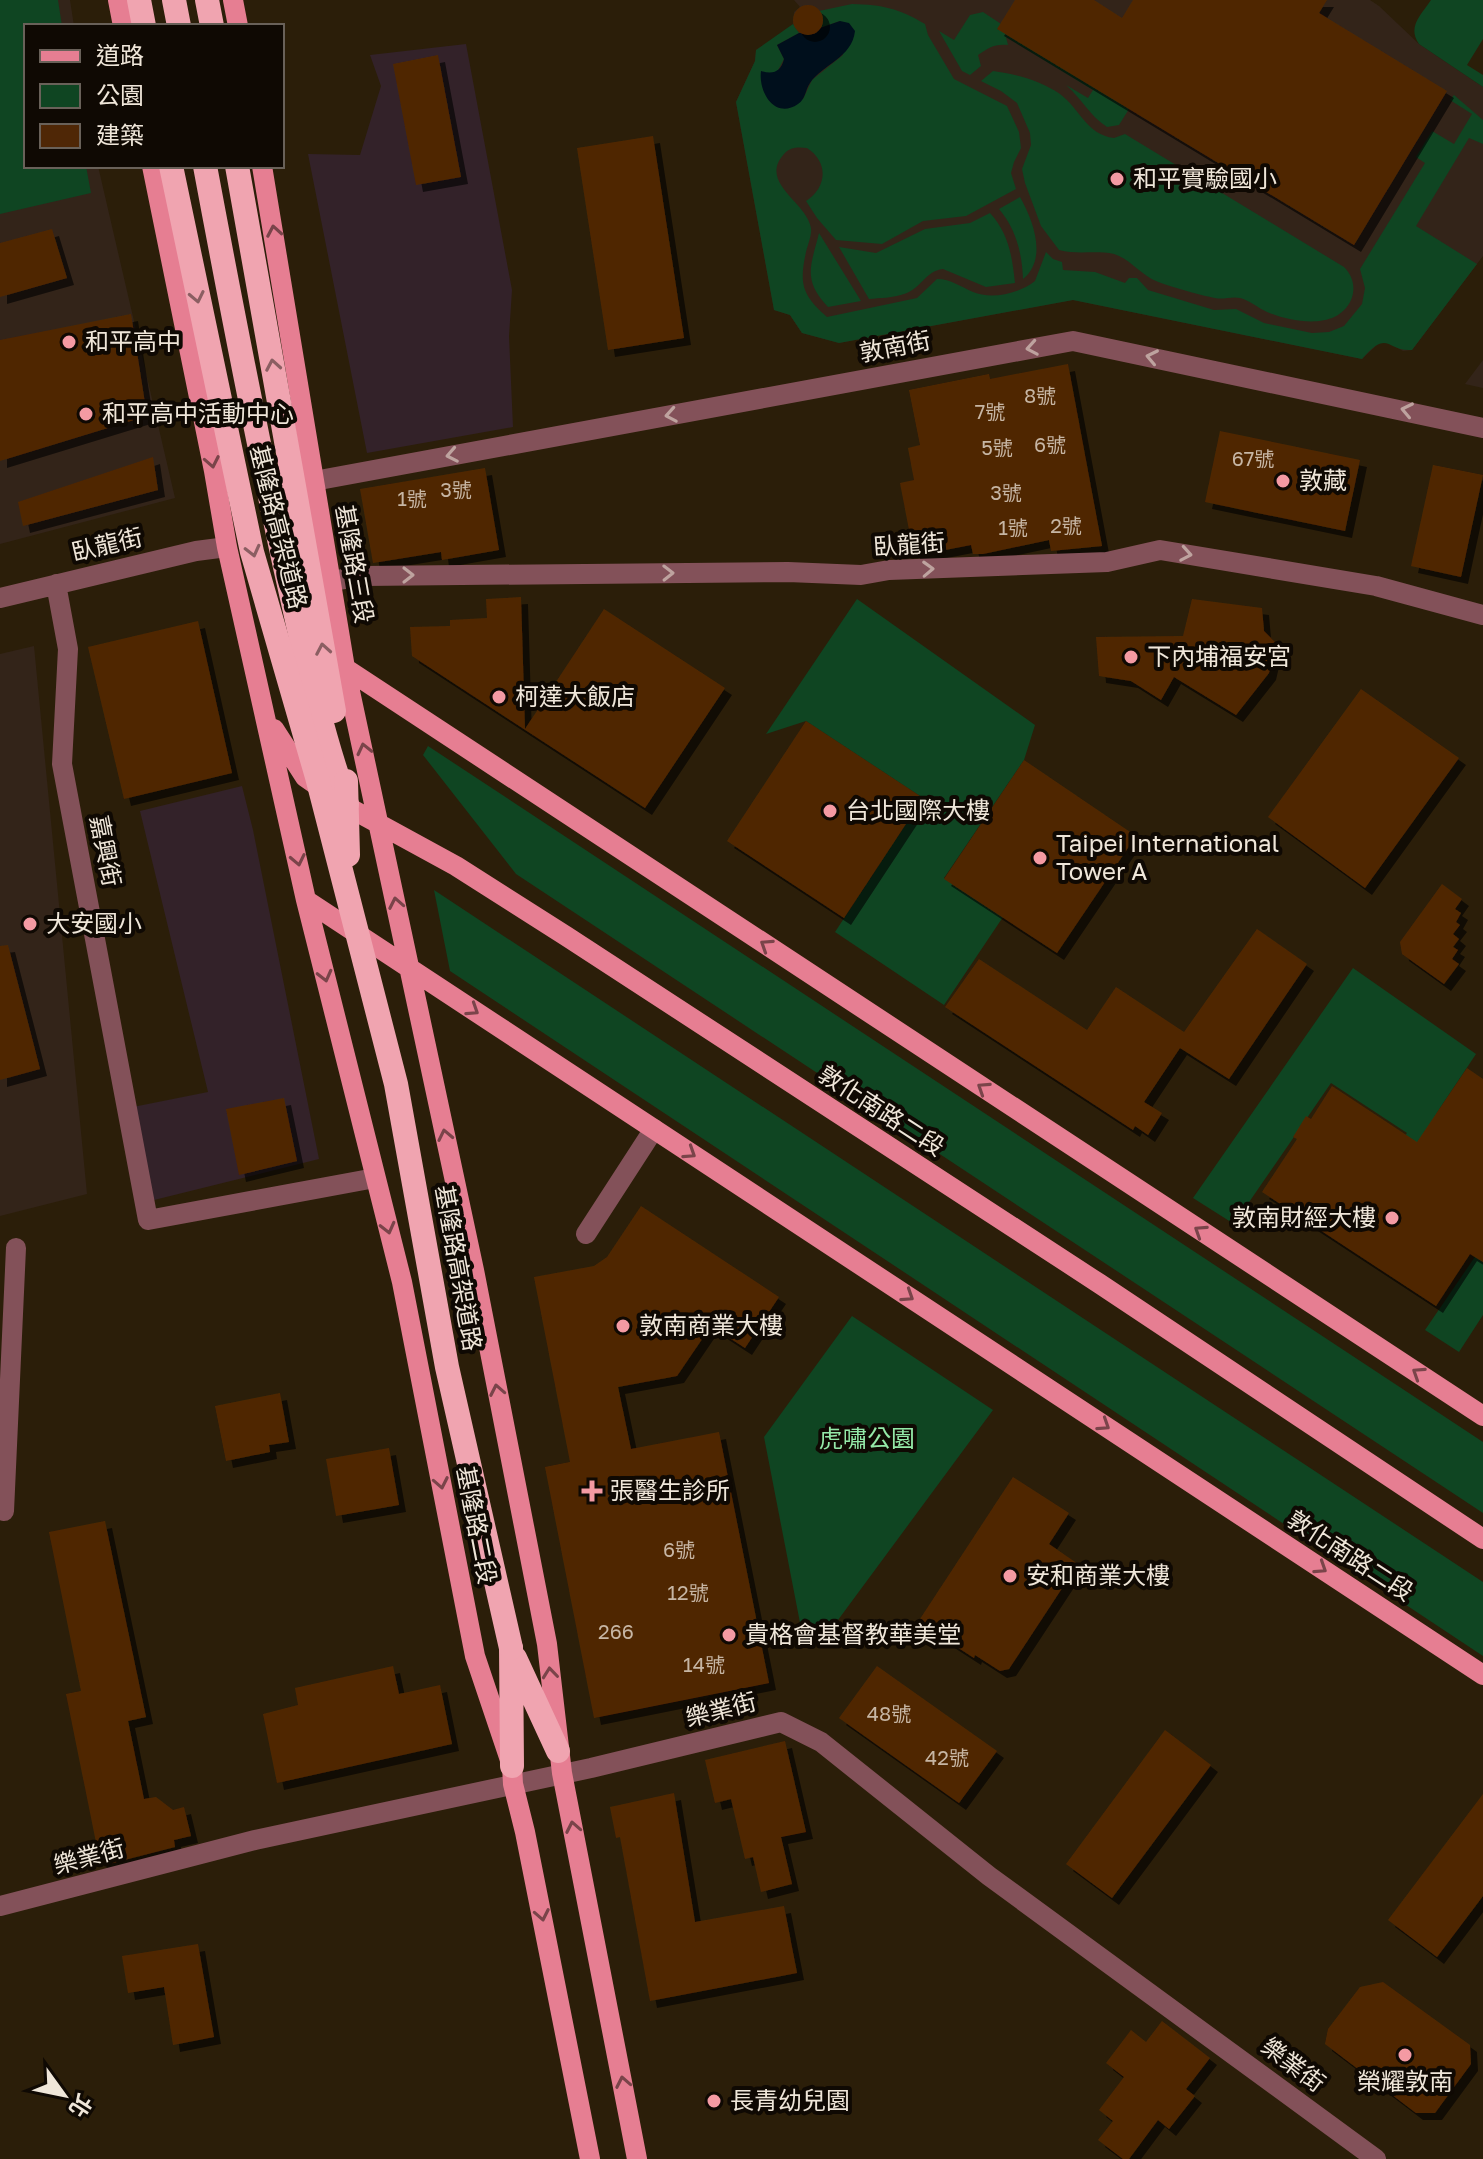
<svg xmlns="http://www.w3.org/2000/svg" width="1483" height="2159" viewBox="0 0 1483 2159" font-family="'Golos Text','Noto Sans TC',sans-serif">
  <defs>
    <filter id="shadow"><feDropShadow dx="7" dy="7" stdDeviation="0" flood-color="#0009"/></filter>
  </defs>
  <rect width="100%" height="100%" fill="#2b1e09"/>
  <!-- industrial -->
  <path fill="#332229" d="M466,44L512,290L509,336L513,427L367,453L308,154L360,155L381,86L370,55Z
    M242,786L253,830L319,1159L146,1202L133,1107L208,1092L140,811Z"/>
  <!-- education -->
  <path fill="#332419" d="M0,0H70L74,26H26V166H98L175,498L0,544Z
    M794,0H1370L1379,6L1419,44L1483,87V256L1412,350L1403,351L1387,342L1379,343L1362,359L1073,300L839,343L802,333L790,315L774,310L736,102L755,61L756,50L793,25L794,12L800,7Z
    M1483,360V388L1465,384Z
    M34,646L87,1194L0,1216V654Z"/>
  <!-- green -->
  <path fill="#0f4522" d="M0,0H58L62,26H26V166H86L91,193L0,214Z
    M1431,0H1483V39L1467,65L1483,75V87L1419,44C1407,27 1421,15 1431,0Z
    M852,4C883,5 898,8 925,24L928,35L954,79L1007,106L1019,132L1021,148L1014,162L1011,173L1016,189L966,216L923,221L882,244L836,240L817,218L806,201C827,188 829,162 807,148C798,147 790,147 784,154C758,183 807,202 811,228C812,235 808,244 806,252C799,284 802,295 827,317L917,298L937,279C951,279 961,287 973,292C992,300 1020,293 1035,281L1046,252L1053,259L1062,262L1063,270L1095,272L1125,283L1129,278H1137L1148,290L1214,310L1236,309L1264,323L1312,333L1329,332L1344,326L1362,304L1365,288L1360,269L1425,163L1416,157L1432,131L1454,144L1472,114L1450,100L1454,95L1483,120V144L1469,138L1416,226L1477,264L1412,350C1386,352 1389,328 1362,359L1073,300L839,343L802,333L790,315L774,310L736,102L755,61L756,50L793,24L799,33L777,45L784,59L777,72L769,74L803,99L812,80L843,55L840,21L820,28L823,20L819,11Z
    M983,12L1129,109L1119,125L1107,127C1090,116 1081,98 1066,85L1088,98L1093,90L1006,37L1008,45C993,44 989,48 978,55L981,66L970,75L962,71L939,31L954,40L970,15Z
    M993,71C1016,74 1041,81 1060,94C1080,109 1087,135 1114,138L1125,134L1344,267C1353,276 1356,288 1351,300C1337,331 1292,322 1267,312C1258,308 1249,300 1240,298C1232,296 1223,300 1215,298C1204,296 1159,284 1150,278C1138,271 1128,258 1114,254C1096,250 1077,255 1059,250L1041,226L1025,183L1022,169L1031,145L1030,133L1017,103L1001,91L981,81Z
    M1020,197C1033,220 1048,259 1023,279C1022,253 1016,229 999,209Z
    M990,213C1009,234 1012,256 1015,283L986,287L943,269C925,271 921,289 904,294C893,298 880,298 869,299L839,247L876,253L925,229L970,223Z
    M819,233L861,301L828,307C802,279 811,266 819,233Z
    M857,599L1035,725L1024,760L944,878L1003,917L944,1005L835,932L923,798L806,721L766,734Z
    M428,746L1483,1442V1513L516,874L423,755Z
    M434,890L1483,1582V1656L450,971Z
    M1353,968L1476,1054L1436,1114L1483,1147L1395,1151L1407,1133L1331,1083L1234,1224L1193,1198Z
    M1483,1245V1315L1459,1352L1425,1330Z
    M852,1316L993,1410L824,1639L802,1633L764,1437Z"/>
  <!-- water -->
  <path fill="#000f1c" d="M840,21L849,23L855,31C852,58 823,64 810,83C805,90 806,99 798,104C775,120 758,92 761,71C774,75 781,71 784,59L777,45L799,33L815,34L820,28Z"/>
  <!-- building -->
  <path fill="#4f2706" filter="url(#shadow)" d="M1015,0H1094L1122,18L1133,0H1327L1319,13L1447,91L1354,245L997,29Z
    M793 20a15 15 0 1 1 30 0a15 15 0 1 1-30 0Z
    M438,55L461,177L416,185L393,64Z
    M653,136L684,338L608,350L577,148Z
    M52,229L67,278L0,297V243Z
    M131,314L147,416L0,461V340Z
    M1068,364L1102,546L1051,551L1049,540L983,554H973L971,545L914,556L900,483L914,480L908,448L920,445L909,390L989,374L990,379Z
    M1220,431L1360,460L1345,531L1205,502Z
    M153,457L158,490L23,526L18,502Z
    M1433,465L1483,475L1461,577L1411,566Z
    M485,468L499,550L442,560L441,552L373,563L360,489Z
    M521,597L525,729L604,609L725,688L645,808L412,656L410,627L450,626V620L487,618L486,599Z
    M1192,599L1262,608L1264,631L1276,643L1269,673L1236,715L1174,677L1161,700L1131,681L1099,676L1096,637L1183,636Z
    M198,621L232,773L124,799L88,647Z
    M1361,689L1459,758L1365,888L1268,817Z
    M806,721L923,798L844,918L727,841Z
    M1024,760L1136,836L1057,953L944,879Z
    M1442,884L1462,899L1455,909L1461,913L1456,922L1460,925L1453,934L1459,939L1453,947L1458,950L1452,959L1459,964L1444,984L1402,954L1400,942Z
    M1257,929L1307,964L1229,1079L1180,1048L1144,1102L1162,1113L1148,1135L1135,1126L1133,1130L945,1007L979,959L1087,1030L1116,987L1184,1032Z
    M8,945L40,1069L0,1080V946Z
    M1467,1068L1483,1079V1262L1470,1254L1436,1306L1262,1192L1297,1139L1293,1137L1306,1116L1311,1119L1332,1086L1417,1142Z
    M284,1098L297,1161L239,1175L226,1109Z
    M641,1206L779,1297L745,1348L711,1326L677,1376L618,1387L631,1449L719,1432L769,1683L594,1718L545,1467L570,1462L534,1277L594,1266L607,1257Z
    M280,1393L289,1442L269,1445L270,1452L226,1461L215,1406Z
    M389,1448L399,1505L336,1516L326,1459Z
    M1013,1477L1069,1513L1049,1544L1078,1564L1009,1669L1000,1671L975,1655L974,1658L918,1622Z
    M105,1521L146,1717L128,1721L144,1799L156,1797L173,1810L184,1807L191,1836L174,1840L175,1847L105,1865L100,1862L66,1694L81,1691L49,1532Z
    M393,1666L399,1694L440,1685L452,1744L277,1783L263,1714L298,1705L295,1688Z
    M877,1666L997,1751L959,1803L839,1718Z
    M1165,1730L1211,1765L1112,1898L1066,1864Z
    M785,1741L806,1832L781,1837L792,1884L761,1892L753,1857L745,1859L731,1799L715,1803L705,1760Z
    M674,1793L695,1922L784,1906L797,1973L650,2001L620,1837L616,1838L610,1807Z
    M1483,1794V1896L1437,1957L1388,1920Z
    M198,1944L214,2037L173,2045L164,1987L128,1993L122,1956Z
    M1383,1982L1470,2045L1471,2064L1435,2113H1416L1325,2044L1328,2029L1360,1987Z
    M1162,2021L1210,2058L1186,2089L1195,2096L1169,2129L1158,2120L1129,2159H1123L1098,2140L1113,2121L1099,2110L1124,2077L1106,2063L1131,2030L1146,2042Z"/>
  <g fill="none" stroke-linecap="round" stroke-linejoin="round">
    <!-- minor -->
    <path stroke="#835159" stroke-width="20" d="M314,481L1073,341L1483,428
      M331,581L364,576L788,572L861,575L889,570L1107,562L1160,550L1376,586L1483,615
      M56,584L68,649L62,764L148,1220L375,1178
      M0,598L196,551L227,547
      M586,1234L654,1129
      M4,1511L16,1248
      M0,1906L255,1840L591,1768L781,1722L821,1742L989,1876L1376,2159"/>
    <!-- major -->
    <path stroke="#e67e92" stroke-width="20" d="M118,0L123,26
      M233,0L238,26
      M152,166L214,471L227,547L306,900L402,1282L475,1656L512,1766L513,1784L525,1832L590,2159
      M262,166L345,668L474,1270L547,1644L562,1773L637,2159
      M345,668L1483,1416
      M274,729L305,777L348,807L456,866L566,936L1100,1284L1483,1539
      M306,900L1483,1675"/>
    <!-- highway -->
    <path stroke="#f0a4b0" stroke-width="24" d="M139,0L144,26
      M174,0L179,26
      M207,0L212,26
      M205,166C230,300 256,434 285,567C303,646 319,727 347,804
      M237,166L334,711
      M511,1648L512,1766
      M515,1658L558,1751"/>
    <!-- highway-bridge -->
    <path stroke="#f0a4b0" stroke-width="24" d="M171,166L252,552L317,777L396,1084L447,1367L511,1648
      M346,781L348,855"/>
  </g>
  <!-- one-way arrows -->
  <defs><path id="oneway-chevron" d="M-2-3.5L2.5 0L-2 3.5" fill="none" stroke-width="1.6" stroke-linecap="round" stroke-linejoin="round" transform="scale(2)"/></defs>
  <g stroke="#7a444a">
    <use href="#oneway-chevron" transform="translate(274 231) rotate(-100)"/>
    <use href="#oneway-chevron" transform="translate(212 462) rotate(79)"/>
    <use href="#oneway-chevron" transform="translate(364 749) rotate(-103)"/>
    <use href="#oneway-chevron" transform="translate(298 860) rotate(78)"/>
    <use href="#oneway-chevron" transform="translate(396 903) rotate(-101)"/>
    <use href="#oneway-chevron" transform="translate(766 945) rotate(-147)"/>
    <use href="#oneway-chevron" transform="translate(325 976) rotate(76)"/>
    <use href="#oneway-chevron" transform="translate(473 1010) rotate(33)"/>
    <use href="#oneway-chevron" transform="translate(983 1088) rotate(-147)"/>
    <use href="#oneway-chevron" transform="translate(445 1135) rotate(-102)"/>
    <use href="#oneway-chevron" transform="translate(690 1153) rotate(33)"/>
    <use href="#oneway-chevron" transform="translate(388 1228) rotate(76)"/>
    <use href="#oneway-chevron" transform="translate(1200 1231) rotate(-147)"/>
    <use href="#oneway-chevron" transform="translate(908 1296) rotate(33)"/>
    <use href="#oneway-chevron" transform="translate(1418 1373) rotate(-147)"/>
    <use href="#oneway-chevron" transform="translate(497 1390) rotate(-101)"/>
    <use href="#oneway-chevron" transform="translate(1104 1425) rotate(33)"/>
    <use href="#oneway-chevron" transform="translate(441 1483) rotate(79)"/>
    <use href="#oneway-chevron" transform="translate(1321 1568) rotate(33)"/>
    <use href="#oneway-chevron" transform="translate(550 1673) rotate(-96)"/>
    <use href="#oneway-chevron" transform="translate(573 1827) rotate(-101)"/>
    <use href="#oneway-chevron" transform="translate(542 1915) rotate(79)"/>
    <use href="#oneway-chevron" transform="translate(623 2082) rotate(-101)"/>
  </g>
  <g stroke="#8b5e62">
    <use href="#oneway-chevron" transform="translate(197 297) rotate(78)"/>
    <use href="#oneway-chevron" transform="translate(273 365) rotate(-100)"/>
    <use href="#oneway-chevron" transform="translate(253 551) rotate(76)"/>
    <use href="#oneway-chevron" transform="translate(323 649) rotate(-100)"/>
  </g>
  <g stroke="#bea39f">
    <use href="#oneway-chevron" transform="translate(1032 348) rotate(170)"/>
    <use href="#oneway-chevron" transform="translate(1152 357) rotate(-168)"/>
    <use href="#oneway-chevron" transform="translate(1407 410) rotate(-168)"/>
    <use href="#oneway-chevron" transform="translate(671 415) rotate(170)"/>
    <use href="#oneway-chevron" transform="translate(452 455) rotate(169)"/>
    <use href="#oneway-chevron" transform="translate(1186 554) rotate(10)"/>
    <use href="#oneway-chevron" transform="translate(928 569) rotate(-2)"/>
    <use href="#oneway-chevron" transform="translate(668 573) rotate(-1)"/>
    <use href="#oneway-chevron" transform="translate(408 575)"/>
  </g>
  <!-- markers -->
  <g fill="#f49aa3" stroke="#0f0903" stroke-width="3">
    <circle cx="1117" cy="179" r="8"/>
    <circle cx="69" cy="342" r="8"/>
    <circle cx="86" cy="414" r="8"/>
    <circle cx="1283" cy="481" r="8"/>
    <circle cx="1131" cy="657" r="8"/>
    <circle cx="499" cy="697" r="8"/>
    <circle cx="830" cy="811" r="8"/>
    <circle cx="1040" cy="858" r="8"/>
    <circle cx="30" cy="924" r="8"/>
    <circle cx="1392" cy="1218" r="8"/>
    <circle cx="623" cy="1326" r="8"/>
    <path d="M588 1479h8v8h8v8h-8v8h-8v-8h-8v-8h8z"/>
    <circle cx="1010" cy="1576" r="8"/>
    <circle cx="729" cy="1635" r="8"/>
    <circle cx="1405" cy="2055" r="8"/>
    <circle cx="714" cy="2101" r="8"/>
  </g>
  <g text-anchor="middle" stroke-width="8" stroke-linejoin="round" paint-order="stroke">
    <!-- number labels -->
    <g font-size="20" fill="#c7b6a4">
      <text x="1040" y="403">8號</text>
      <text x="990" y="419">7號</text>
      <text x="1050" y="452">6號</text>
      <text x="997" y="455">5號</text>
      <text x="1253" y="466">67號</text>
      <text x="456" y="497">3號</text>
      <text x="1006" y="500">3號</text>
      <text x="412" y="506">1號</text>
      <text x="1066" y="533">2號</text>
      <text x="1013" y="535">1號</text>
      <text x="679" y="1557">6號</text>
      <text x="688" y="1600">12號</text>
      <text x="616" y="1639">266</text>
      <text x="704" y="1672">14號</text>
      <text x="889" y="1721">48號</text>
      <text x="947" y="1765">42號</text>
    </g>
    <!-- poi labels -->
    <g font-size="24" fill="#efe6d9" stroke="#0f0903" text-anchor="start">
      <text x="1133" y="187">和平實驗國小</text>
      <text x="85" y="350">和平高中</text>
      <text x="102" y="422">和平高中活動中心</text>
      <text x="1299" y="489">敦藏</text>
      <text x="1147" y="665">下內埔福安宮</text>
      <text x="515" y="705">柯達大飯店</text>
      <text x="846" y="819">台北國際大樓</text>
      <text x="1056" y="852">Taipei International<tspan x="1056" dy="28">Tower A</tspan></text>
      <text x="46" y="932">大安國小</text>
      <text x="1376" y="1226" text-anchor="end">敦南財經大樓</text>
      <text x="639" y="1334">敦南商業大樓</text>
      <text x="610" y="1499">張醫生診所</text>
      <text x="1026" y="1584">安和商業大樓</text>
      <text x="745" y="1643">貴格會基督教華美堂</text>
      <text x="1405" y="2090" text-anchor="middle">榮耀敦南</text>
      <text x="730" y="2109">長青幼兒園</text>
    </g>
    <!-- street labels -->
    <g font-size="24" fill="#efe6d9" stroke="#0f0903">
      <text transform="translate(895 347) rotate(-11)" y="8">敦南街</text>
      <text transform="translate(278 527) rotate(76)" y="8">基隆路高架道路</text>
      <text transform="translate(107 545) rotate(-13)" y="8">臥龍街</text>
      <text transform="translate(909 545) rotate(-4)" y="8">臥龍街</text>
      <text transform="translate(354 564) rotate(80)" y="8">基隆路三段</text>
      <text transform="translate(105 851) rotate(79)" y="8">嘉興街</text>
      <text transform="translate(881 1111) rotate(33)" y="8">敦化南路二段</text>
      <text transform="translate(458 1268) rotate(80)" y="8">基隆路高架道路</text>
      <text transform="translate(476 1525) rotate(79)" y="8">基隆路二段</text>
      <text transform="translate(1350 1556) rotate(33)" y="8">敦化南路二段</text>
      <text transform="translate(721 1710) rotate(-14)" y="8">樂業街</text>
      <text transform="translate(89 1857) rotate(-15)" y="8">樂業街</text>
      <text transform="translate(1293 2065) rotate(37)" y="8">樂業街</text>
    </g>
    <!-- park labels -->
    <g font-size="24" fill="#94e9a8" stroke="#0f0903">
      <text x="867" y="1447">虎嘯公園</text>
    </g>
  </g>
  <!-- legend -->
  <rect x="24" y="24" width="260" height="144" fill="#0f0903" stroke="#696159" stroke-width="2"/>
  <rect x="40" y="50" width="40" height="12" fill="#e67e92" stroke="#696159" stroke-width="2"/>
  <text x="96" y="64" font-size="24" fill="#efe6d9">道路</text>
  <rect x="40" y="84" width="40" height="24" fill="#0f4522" stroke="#696159" stroke-width="2"/>
  <text x="96" y="104" font-size="24" fill="#efe6d9">公園</text>
  <rect x="40" y="124" width="40" height="24" fill="#4f2706" stroke="#696159" stroke-width="2"/>
  <text x="96" y="144" font-size="24" fill="#efe6d9">建築</text>
  <!-- north arrow -->
  <g transform="translate(64 2095) rotate(123)" stroke="#0f0903" stroke-width="6" paint-order="stroke">
  <path d="M0-6L14 30L0 20L-14 30Z" fill="#efe6d9"/>
  <text y="-12" font-size="22" font-weight="bold" text-anchor="middle" fill="#efe6d9">北</text>
  </g>
</svg>
